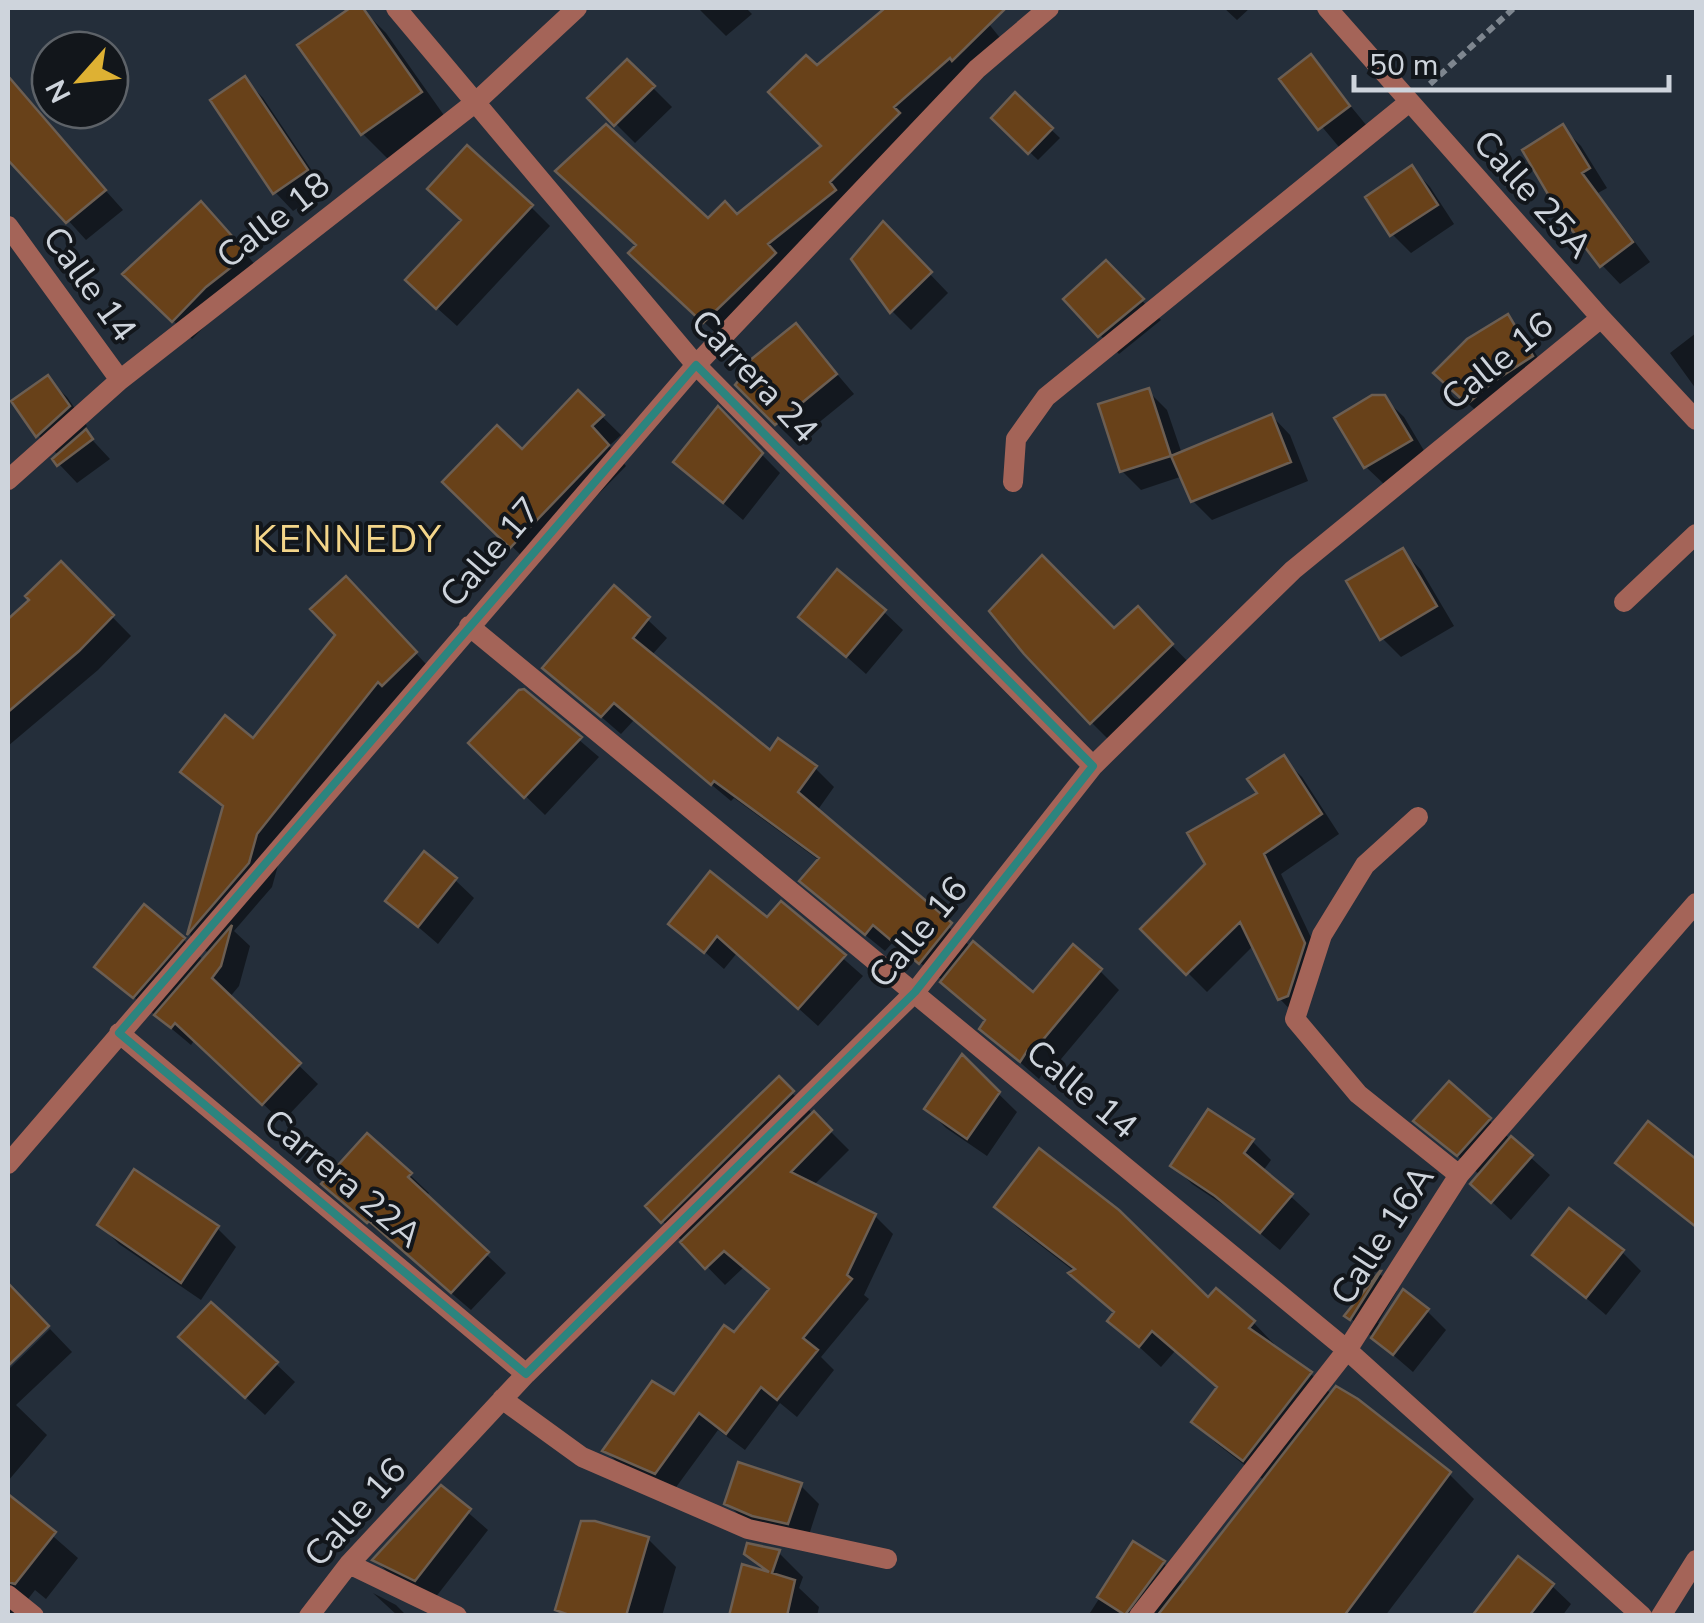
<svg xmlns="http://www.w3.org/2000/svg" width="1704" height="1623" viewBox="0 0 1704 1623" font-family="'Nunito Sans',sans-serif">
  <rect width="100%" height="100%" fill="#242e3a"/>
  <!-- shadow -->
  <path fill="#0007" d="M354,8H361L386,33L448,121L391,162L363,134L300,45Z
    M698,8H746L752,14L726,36Z
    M888,8H976L1005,44L723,340L650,272L708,221L737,217L825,146L816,69Z
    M1224,8H1250L1237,20Z
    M1311,58L1367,126L1339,147L1282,79Z
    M627,62L672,107L635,143L590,98Z
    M245,79L263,98L325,190L293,211L275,192Z
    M16,90L123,210L86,240L8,154V97Z
    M1015,95L1060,138L1038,160L994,118Z
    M1563,128L1581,146L1607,188L1598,193L1650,262L1620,284L1602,265Z
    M1412,168L1430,187L1454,224L1411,253L1392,234Z
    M531,207L550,226L457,326L427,299Z
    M220,224L264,275L225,306L192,339L125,274Z
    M883,225L948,293L911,330L892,311L855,259Z
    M1106,264L1161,320L1119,354L1100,335Z
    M1508,317L1522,331L1546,371L1483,417L1450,387Z
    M796,326L854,394L795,442L738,385Z
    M1696,333V389L1670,353Z
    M48,379L67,397L87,426L83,430L110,459L77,483L59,464V456L38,435Z
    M1148,391L1167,410L1182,454L1272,416L1290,435L1308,481L1212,520L1193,501L1183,476L1141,490L1122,471Z
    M578,393L621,435L609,446L626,466L530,564L446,482L522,452Z
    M1384,398L1404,417L1429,459L1385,485L1366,467Z
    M718,410L780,473L743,520L676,462Z
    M1403,551L1421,570L1454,626L1401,657L1382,638Z
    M67,571L131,636L98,670L8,746V622Z
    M615,589L667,638L651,656L770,754L815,768L834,787L817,811L971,947L1033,996L1100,971L1119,990L1051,1071L1047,1067L1039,1079L982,1029L987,1022L941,979L893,942L885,951L821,899L820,861L734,798L731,801L634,720L621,734L545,668Z
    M369,603L439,678L280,858L272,887L234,931L250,946L239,986L229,998L318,1084L282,1122L195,1039L191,1045L98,967L183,939L204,961L210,955L190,935L225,809L183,772L253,741Z
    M884,612L903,630L866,674L801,616Z
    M1114,631L1162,635L1197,671L1116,747L1091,722Z
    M523,692L599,757L545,815L471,743Z
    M1283,758L1302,777L1339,834L1281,874L1323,963L1298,1018L1280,999L1254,945L1207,992L1144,929L1208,864Z
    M455,880L474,898L438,944L388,901Z
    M782,905L863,976L818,1026L737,953L724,969L672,923L768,921Z
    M962,1058L1017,1112L987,1156L946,1128L927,1109Z
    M779,1080L849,1150L813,1186L875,1216L893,1234L864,1295L869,1299L821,1357L834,1370L797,1417L780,1403L745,1450L718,1430L674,1490L623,1468L605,1450L674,1398L735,1335L771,1291L743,1268L725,1285L649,1207Z
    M1489,1120L1550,1175L1511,1220L1473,1184L1480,1175L1417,1121Z
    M1648,1125L1696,1162V1228L1618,1163Z
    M1252,1141L1271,1160L1263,1171L1310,1214L1280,1250L1237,1214L1192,1184L1174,1166Z
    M410,1175L429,1193L425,1197L506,1273L471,1310L324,1184Z
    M997,1207L1253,1322L1274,1344L1272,1347L1311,1374L1332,1395L1449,1474L1474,1499L1385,1616H1088L1134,1544L1163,1563L1184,1584L1265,1481L1216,1443L1194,1422L1219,1389L1175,1351L1161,1367L1110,1320L1116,1314L1072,1274L1075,1272L1018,1228Z
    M100,1225L217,1228L236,1247L201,1300L119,1244Z
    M1622,1252L1641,1271L1606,1315L1536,1255Z
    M1380,1274L1397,1291L1378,1323L1382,1326L1427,1311L1446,1330L1413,1372L1348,1316Z
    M50,1329L72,1352L16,1405L47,1435L8,1481V1370Z
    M200,1355L276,1364L295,1382L265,1415Z
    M800,1485L819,1504L807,1541L746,1522L727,1503Z
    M441,1489L488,1530L435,1598L394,1578L375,1560Z
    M8,1497L78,1558L46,1599L35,1590L15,1616H8Z
    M648,1539L676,1567L662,1616H564L557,1609Z
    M778,1552L803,1577L799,1588L819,1607L817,1616H732L768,1575L747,1553Z
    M1552,1586L1571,1604L1562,1616H1484Z
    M373,1593L396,1605L407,1616H398Z"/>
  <!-- building -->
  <path fill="#684119" stroke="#6c5e52" stroke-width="2.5" d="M350,8H363L422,92L361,135L297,45Z
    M885,8H1006L952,61L950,58L894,107L900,113L830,182L836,190L768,244L776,253L703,323L628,253L636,245L555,171L606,124L708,218L725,201L737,214L821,146L768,92L806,55L817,65Z
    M1311,54L1350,106L1318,130L1279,79Z
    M627,59L655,86L614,126L587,98Z
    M8,76L106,190L66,223L8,160Z
    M245,76L308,170L273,194L210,100Z
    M1015,92L1053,128L1028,154L991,118Z
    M1563,124L1590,168L1582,173L1633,242L1600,267L1559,213L1522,150Z
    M467,145L533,205L436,309L405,280L461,220L427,189Z
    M1412,165L1438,205L1390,236L1365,197Z
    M201,201L248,254L206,287L172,322L122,274Z
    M883,221L932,272L890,313L851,259Z
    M1106,260L1144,299L1098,337L1063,299Z
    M1508,314L1533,356L1493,382L1467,404L1433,373L1467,339Z
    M796,323L837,374L775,425L735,385L747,370L744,365Z
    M48,375L70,406L36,437L11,401Z
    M1149,388L1171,456L1120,472L1098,404Z
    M578,390L604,415L592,426L609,445L510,548L442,482L497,425L522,449Z
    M1372,395H1385L1412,440L1364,468L1334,418Z
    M718,406L763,453L723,503L673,462Z
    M1272,414L1291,462L1191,502L1171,456Z
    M86,429L93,439L57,466L52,459Z
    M1403,548L1437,606L1380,640L1346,581Z
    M1042,555L1114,628L1138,606L1173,644L1090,724L1024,654L989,611Z
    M61,561L114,615L79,651L8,712V619L29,600L25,596Z
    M837,569L886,610L846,657L798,617Z
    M346,576L417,652L382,686L378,682L257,834L249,863L187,935L223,806L180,772L225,715L253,738L335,635L310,609Z
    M614,585L650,617L633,638L770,750L778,738L817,766L798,792L952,923L919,964L873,925L865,935L799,881L819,858L714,781L711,785L614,703L601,717L542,668Z
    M524,689L582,737L524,798L468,743L519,690Z
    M1284,755L1322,814L1264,854L1305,943L1288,996L1278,1000L1240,922L1186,975L1140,929L1205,864L1187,833L1257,793L1247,779Z
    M424,851L457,878L418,927L385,901Z
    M710,871L767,917L781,901L846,955L798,1009L717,936L704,953L668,924Z
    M144,904L185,938L133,998L94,967Z
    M232,925L221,966L212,978L301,1063L262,1105L175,1023L171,1028L154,1015Z
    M973,941L1033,992L1073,944L1102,969L1031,1054L1027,1051L1020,1062L979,1029L985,1020L940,982Z
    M962,1054L1000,1092L967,1139L924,1109Z
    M779,1076L794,1091L661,1223L645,1206Z
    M1449,1081L1491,1118L1457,1156L1413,1121Z
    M1208,1109L1254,1139L1244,1153L1293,1194L1260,1233L1215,1196L1170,1166Z
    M814,1111L832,1130L791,1172L876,1214L847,1275L852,1279L803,1338L818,1350L777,1400L761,1387L726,1434L699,1413L655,1474L602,1451L652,1381L674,1394L724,1325L734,1332L769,1289L724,1251L705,1269L680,1242Z
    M1648,1121L1696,1159V1227L1615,1163Z
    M367,1133L412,1173L408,1177L489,1252L451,1293L369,1221L367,1223L321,1184Z
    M1511,1136L1533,1155L1491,1203L1470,1184Z
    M1039,1148L1119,1210L1208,1297L1216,1288L1255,1321L1249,1328L1312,1372L1243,1461L1191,1422L1217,1387L1152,1331L1139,1347L1107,1321L1114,1312L1068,1273L1075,1269L994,1207Z
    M134,1169L219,1226L181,1283L97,1225Z
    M1569,1208L1624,1250L1586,1298L1532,1255Z
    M1380,1271H1381L1350,1320L1344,1316Z
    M8,1283L49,1326L8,1366Z
    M1403,1289L1429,1309L1393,1355L1371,1338Z
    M211,1302L278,1362L245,1398L178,1337Z
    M1336,1386L1358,1399L1451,1472L1344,1616H1157Z
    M738,1462L802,1483L788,1524L752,1516L724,1504Z
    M441,1485L471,1509L415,1581L372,1560Z
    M8,1494L56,1532L15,1584L8,1582Z
    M581,1521H595L649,1537L626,1616H572L555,1610Z
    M1133,1541L1165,1561L1125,1615L1097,1597Z
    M747,1543L780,1550L772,1573L795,1580L787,1616H729L742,1564L769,1572L744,1554Z
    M1518,1556L1554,1584L1529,1616H1472Z"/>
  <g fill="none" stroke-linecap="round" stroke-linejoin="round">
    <!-- path -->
    <path stroke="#7e868f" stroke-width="6" stroke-dasharray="8 5" stroke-linecap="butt" d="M1430,84L1514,8"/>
    <!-- minor -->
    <path stroke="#a46458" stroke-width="20" d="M396,8L696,365L1093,766
      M1327,8L1601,318L1696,420
      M8,226L120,380
      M8,480L120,380L477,101L577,8
      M1013,482L1016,439L1046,397L1408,103
      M1624,602L1696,534
      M469,626L1347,1350L1642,1616
      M1418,817L1365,865L1322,935L1295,1019L1358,1094L1459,1175
      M119,1033L526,1374
      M8,1164L696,365L977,69L1049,8
      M502,1399L582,1457L748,1529L887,1559
      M349,1564L457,1616
      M8,1595L34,1616
      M309,1616L349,1564L526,1374L915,992L1093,766L1293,570L1601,318
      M1139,1616L1347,1350L1459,1175L1696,903
      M1661,1616L1696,1560"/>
  </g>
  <!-- marked area -->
  <path fill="none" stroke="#2c847e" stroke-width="8" stroke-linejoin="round" d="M696,365L1093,766L915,992L526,1374L119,1033Z"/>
  <g text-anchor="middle" stroke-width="8" stroke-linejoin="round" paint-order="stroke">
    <!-- street labels -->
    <g font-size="35" fill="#ced4dc" stroke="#12161b">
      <text transform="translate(1533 194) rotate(48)" y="12">Calle 25A</text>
      <text transform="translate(273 220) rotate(-38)" y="12">Calle 18</text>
      <text transform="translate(90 284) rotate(54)" y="12">Calle 14</text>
      <text transform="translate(1497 361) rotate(-39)" y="12">Calle 16</text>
      <text transform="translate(755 376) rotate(47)" y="12">Carrera 24</text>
      <text transform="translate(490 552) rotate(-49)" y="12">Calle 17</text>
      <text transform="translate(918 932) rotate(-50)" y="12">Calle 16</text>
      <text transform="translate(1082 1089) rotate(40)" y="12">Calle 14</text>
      <text transform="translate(343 1178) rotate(40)" y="12">Carrera 22A</text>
      <text transform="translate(1382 1235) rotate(-57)" y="12">Calle 16A</text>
      <text transform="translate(355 1512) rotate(-48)" y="12">Calle 16</text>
    </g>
    <!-- neighbourhood labels -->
    <g font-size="38" letter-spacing="2.5" fill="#f3d58a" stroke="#12161b">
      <text x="348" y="552">KENNEDY</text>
    </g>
  </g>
  <!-- border -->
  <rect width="1704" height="1623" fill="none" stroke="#ced4dc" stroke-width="20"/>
  <!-- north arrow -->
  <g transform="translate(80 80) rotate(243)"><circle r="48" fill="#12161b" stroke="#5d6268" stroke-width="2.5"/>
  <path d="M0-8L18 38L0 25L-18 38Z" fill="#deb133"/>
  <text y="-15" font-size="28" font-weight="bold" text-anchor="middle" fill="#ced4dc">N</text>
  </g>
  <!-- scale -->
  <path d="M1354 75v15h315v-15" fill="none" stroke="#ced4dc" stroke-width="5"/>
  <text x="1369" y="75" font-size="30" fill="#ced4dc" stroke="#12161b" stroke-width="8" paint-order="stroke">50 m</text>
</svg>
